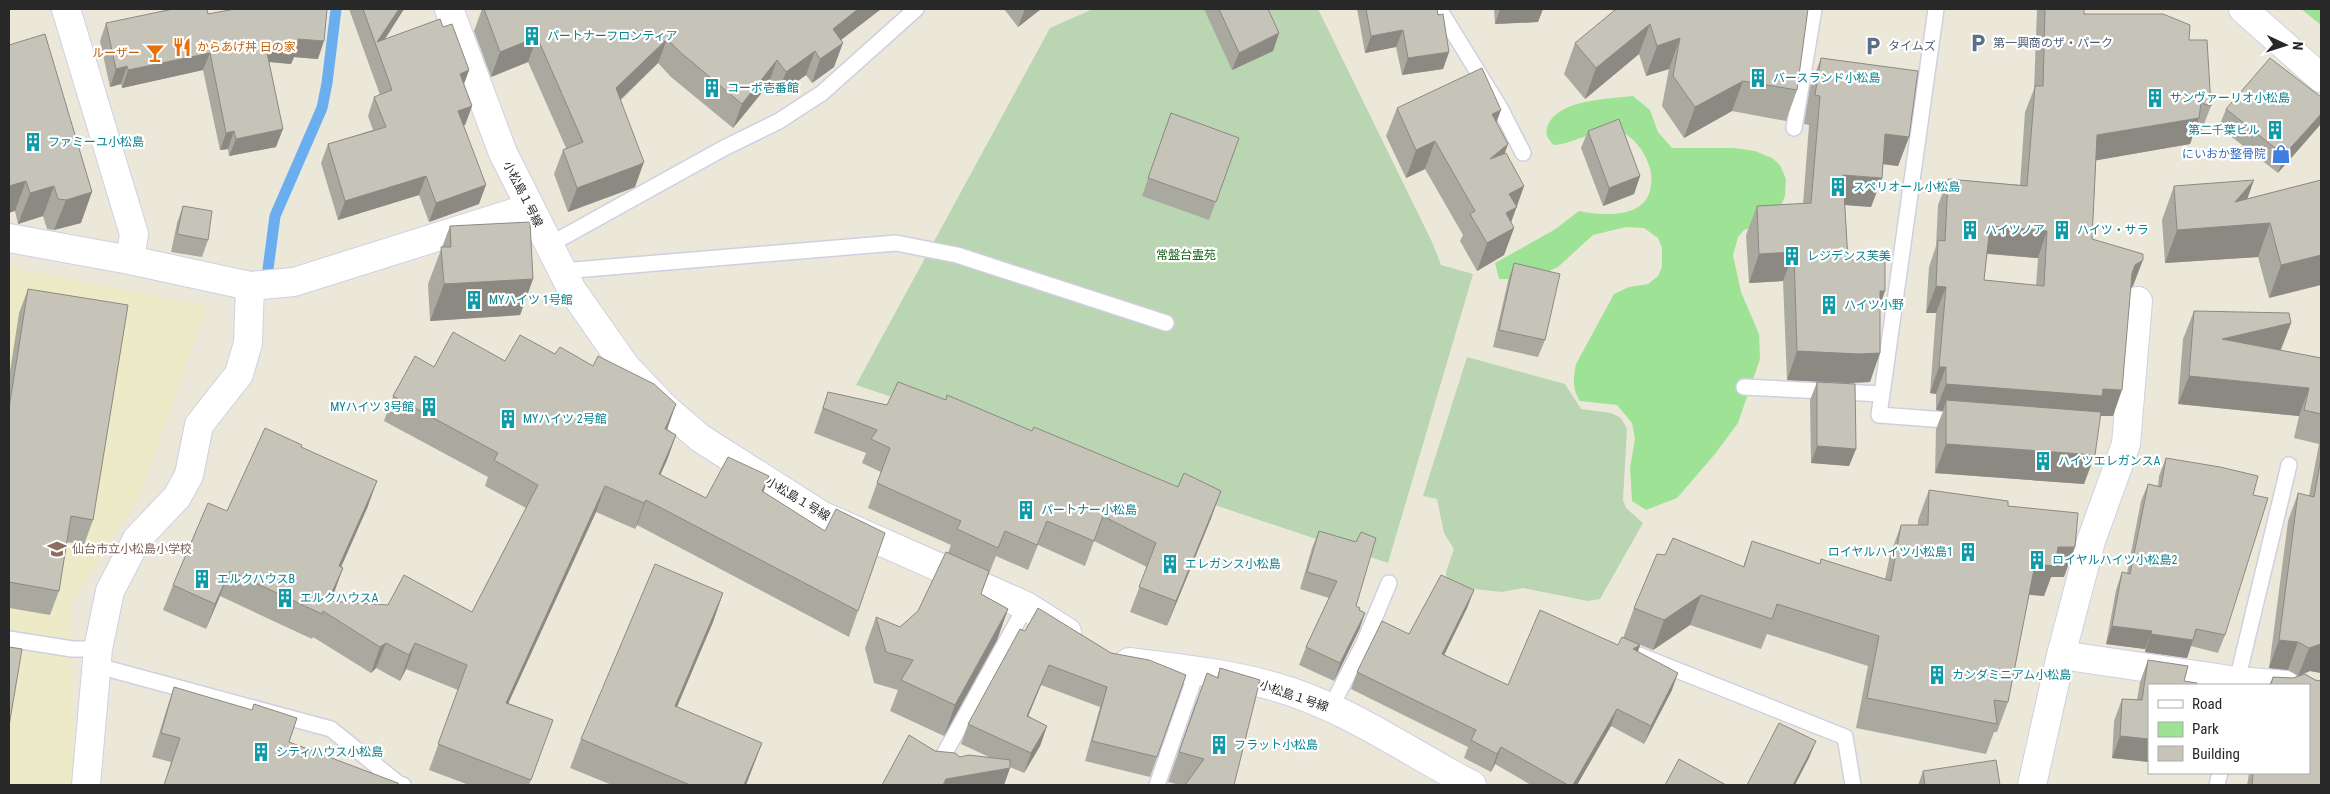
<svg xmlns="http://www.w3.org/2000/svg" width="2330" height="794" viewBox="0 0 2330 794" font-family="'Roboto Condensed','Noto Sans JP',sans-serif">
  <rect width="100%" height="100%" fill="#ebe8da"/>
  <!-- education -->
  <path fill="#edeac8" d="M9,267L207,306L140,494L71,604L74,785H9Z"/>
  <!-- green -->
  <path fill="#9ee395" d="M2301,9H2321V25Z
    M1633,96L1650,110L1658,132L1672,148H1734L1755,151L1772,158L1780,165L1786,179L1785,196L1777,215L1759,225L1744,230L1738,237L1733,255L1741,292L1759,334L1760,359L1738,423L1715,454L1677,498L1646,510L1632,501L1630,467L1635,439L1632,423L1617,405L1580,401C1572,389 1573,379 1576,364L1614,294L1629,287L1648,284L1658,276L1662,267V248L1658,238L1644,228L1626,227L1593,235L1558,267L1532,279H1499L1495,263L1554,230L1579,211C1604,216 1648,219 1651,185C1653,171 1648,161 1641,149C1636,143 1629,134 1621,132C1600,125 1575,144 1554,145C1548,140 1544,133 1548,125C1559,99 1609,99 1633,96Z"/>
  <!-- cemetery -->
  <path fill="#bad5b1" d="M1093,9H1318L1432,242L1441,265L1473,274L1388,563L856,385L1050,28Z
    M1467,357L1565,384L1581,409L1611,413L1621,418L1627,429L1623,500L1626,508L1643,523L1600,599L1588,601L1523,588L1502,592L1447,586L1446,572L1454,549L1444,533L1437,499L1423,496Z"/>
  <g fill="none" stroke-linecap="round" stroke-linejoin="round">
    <!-- stream -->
    <path stroke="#6aaef0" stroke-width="11" d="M268,269L275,216L322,108L327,83L336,9"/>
    <!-- lane casing -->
    <g stroke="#d0cfe2" stroke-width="18">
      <path id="lane" d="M1439,9L1500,108L1523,153
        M1936,9L1879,415L1960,421
        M1794,128L1814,9
        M549,245L724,148L779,121L822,93L916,9
        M562,271L896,243L957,255L1166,323
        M1744,387L1882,394
        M9,639L72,649H98
        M1639,655L1845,737L1853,785
        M98,666L331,729L399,784L403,785
        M2236,685L2289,465
        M1331,707L1364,643L1389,583
        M949,785L936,769L1026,606
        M1157,785L1197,671
        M2217,785L2220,773"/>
    </g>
    <!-- street casing -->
    <g stroke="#d0cfe2" stroke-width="30">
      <path id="street" d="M66,9L134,234L130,260
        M9,238L130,260L250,286
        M2061,655L2237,681L2286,685
        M86,785L98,649L110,591L137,539L177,497L189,475L199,425L239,374L248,343L250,286L294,282L529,208
        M2032,785L2061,655L2091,541L2126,444L2138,301"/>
    </g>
    <!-- secondary casing -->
    <g stroke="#d0cfe2" stroke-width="30">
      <path id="secondary" d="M449,9L503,153L572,290L626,367L663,406L700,438L821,515L1026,606L1067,632
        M2243,9L2321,78
        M1129,662C1176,668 1226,673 1272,686C1343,705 1407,751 1472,785"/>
    </g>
    <!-- lane -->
    <use href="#lane" stroke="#fff" stroke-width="15"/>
    <!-- street -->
    <use href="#street" stroke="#fff" stroke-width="28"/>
    <!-- secondary -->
    <use href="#secondary" stroke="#fff" stroke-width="28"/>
  </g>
  <!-- wall -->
  <path fill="#aaa99f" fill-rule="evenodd" d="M349,9H404L384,40L443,27L469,70L464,84L472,106L465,125H464L479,204L429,222L419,195L338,220L321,163L328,144L373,130L368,116L374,97L380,95Z
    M482,9H881L841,40L834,67L812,83L806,75L777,96L768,85L733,128L671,77L658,63L621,100L635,187L630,189L568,212L554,174L563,150L566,148L528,62L491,77L474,31Z
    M1004,9H1041L1018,27Z
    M1204,9H1268L1279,33L1273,51L1232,70Z
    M1357,9H1437L1449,52L1443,69L1402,75L1396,47L1365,53Z
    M1494,9H1543L1538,22L1495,24Z
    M1619,9L1797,90L1786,121L1732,111L1684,138L1662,106L1669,69L1646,76L1639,54L1585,99L1564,74L1575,43Z
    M2037,9H2084V14L2189,40L2211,106L2201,132L2195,130L2190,144L2096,160L2092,239L2133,286L2131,288L2113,416H2100L2084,484L1935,473L1936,429L1943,411L1936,410V394L1930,393L1936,313H1926L1929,267L1936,246L1938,205L1948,179L2020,185L2025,112L2034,89ZM1987,254L2038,258L2036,286L1984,280Z
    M208,14L318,59L294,57L291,64L269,62L276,147L229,156L228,149L220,150L203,70L122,88L121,84L110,87L100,41L106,23Z
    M9,45L81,223L54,230L47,229L43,216L18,224L15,211Z
    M1821,58L1909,137L1898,166L1883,164L1882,178L1871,207L1845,205L1848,260L1880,306L1870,382L1848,383L1787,380L1783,281L1749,283L1746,235L1757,206L1803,204L1809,125L1804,124L1810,87Z
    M2321,97L2278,173L2219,127L2226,109Z
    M1397,108L1496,123L1508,144L1504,153L1524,186L1511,222L1514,228L1504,255L1477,271L1460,241L1463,235L1425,169L1406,178L1386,136Z
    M1171,113L1239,138L1209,220L1142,196Z
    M1588,131L1640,176L1634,194L1603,206L1581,148Z
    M2321,180L2269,298L2258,257L2165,263L2162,220L2174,186L2247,199Z
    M183,206L208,240L202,257L171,252L177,223Z
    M450,226L533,279L520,315L430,321L428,284Z
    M1514,263L1545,340L1538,357L1493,347L1508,281Z
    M28,289L93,520L84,545L67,542L59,591L50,615L9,608V378L19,313Z
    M2194,311L2291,323L2281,350L2321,358V673L2310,671L2298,676L2288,670L2269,668L2288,521L2298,493L2309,496L2319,444L2294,438L2299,416L2178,404L2183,339Z
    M505,361L676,435L667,460L660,475L706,498L763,492L858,611L849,637L637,525L635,529L596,512L508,703L553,720L529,785H469L429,770L458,690L406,669L400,681L376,668L371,673L313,637L312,639L220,596L206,629L163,610L173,585L227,511L302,448L368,506L341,567L343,568L330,601L472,612L526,508L485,486L488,477L384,421L393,396L434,367Z
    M1817,382L1856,449L1849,466L1811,463L1810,400Z
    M828,392L1212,516L1167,626L1130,612L1147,567L1094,541L1085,566L1038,545L1028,570L996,556L981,594L1008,609L997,640L944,736L890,711L898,690L874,683L865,648L876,617L900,627L918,611L948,553L951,545L868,508L881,472L862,463L866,453L814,433Z
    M2166,458L2253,495L2225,635L2218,653L2191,646L2187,658L2145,652V649L2106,644L2116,590L2122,572L2127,573L2141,501L2148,484L2158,486L2159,476Z
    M1929,490L2008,506L2064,577H2051L2044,596L2029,595L2008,702L1997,732H1994L1986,754L1856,728L1868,666L1767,634L1761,649L1690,625L1653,650L1623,638L1634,608L1665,555L1743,567L1752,541L1820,564L1885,579L1890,555L1901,525H1918V520Z
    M1319,531L1356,606L1360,610L1365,613L1359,630L1334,681L1299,665L1306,647L1329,598L1300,589L1312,548Z
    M1474,590L1467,608L1444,655L1508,685L1618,645H1640L1638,652L1672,690L1644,744L1611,726L1577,785H1531L1495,764L1491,772L1464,758L1468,747L1351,689L1357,672L1409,634Z
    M723,593L713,622L677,707L762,743L746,785H612L570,768L581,739Z
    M1025,631L1111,653L1186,675L1150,777L1085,761L1100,707L1041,685L1028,716L1047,726L1040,746L1024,773L1010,767L1004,785H882L935,751L960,757H989L961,744L968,724Z
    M2148,660L2149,762L2112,758L2114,721L2122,699L2137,700L2140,682Z
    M1220,668L1234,785H1180L1168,782L1196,702L1217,677Z
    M2305,674L2315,680L2321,681V785H2247L2249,774L2240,773H2309V685H2269L2273,677L2293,678Z
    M174,687L289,742L399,785H164L171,762L152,757L166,711Z
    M1923,771L2000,785H1918Z"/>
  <!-- shaded-wall -->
  <path fill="#8b8982" d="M399,9H404L378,50L377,42Z
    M858,9H881L824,53L833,29Z
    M1025,9H1041L1018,27Z
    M1500,9H1543L1538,22L1495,24Z
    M1650,24L1639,54L1585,99L1596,68Z
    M1403,30L1396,47L1365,53L1371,36Z
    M1279,33L1273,51L1232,70L1239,53Z
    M537,37L528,62L491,77L500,52Z
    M1680,38L1669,69L1646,76L1657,46Z
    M298,39L324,41L318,59L294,57L291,64L259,61L265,43Z
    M667,39L658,63L607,112L616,88Z
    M843,43L834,67L812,83L820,59Z
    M815,51L806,75L777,96L786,72Z
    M1449,52L1443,69L1402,75L1408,58Z
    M210,53L203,70L122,88L128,70Z
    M777,60L768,85L733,128L742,104Z
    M127,66L121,84L110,87L116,69Z
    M469,70L462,89L460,74Z
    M1743,81L1732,111L1684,138L1695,107Z
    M472,106L465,125L451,130L458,111Z
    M1501,110L1491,137L1492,114Z
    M2321,114V124L2278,173L2284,155Z
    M2199,118L2190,144L2087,162L2097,135Z
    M283,129L276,147L229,156L236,139Z
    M234,131L228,149L220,150L226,133Z
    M1885,134L1909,137L1898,166L1875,163Z
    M1435,141L1425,169L1406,178L1416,150Z
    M1508,144L1498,172L1490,159Z
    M644,162L635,187L630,189L568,212L577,188Z
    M1843,175L1882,178L1871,207L1833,204Z
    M426,176L419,195L338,220L345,201Z
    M1640,176L1634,194L1603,206L1609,188Z
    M2254,180L2242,214L2270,223L2258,257L2165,263L2177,230L2235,202Z
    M26,181L15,211L9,213V186Z
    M486,185L479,204L429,222L436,203Z
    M54,186L43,216L18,224L30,193Z
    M1524,186L1508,231L1514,228L1504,255L1477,271L1487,243L1509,194Z
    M92,192L81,223L54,230L66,200Z
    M1990,226L2047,231L2038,258L1980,253Z
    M1794,252L1783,281L1749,283L1759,254Z
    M2321,255V285L2269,298L2281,265Z
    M2143,260L2133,286L2126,292L2135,265Z
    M533,279L520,315L430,321L444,284Z
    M1936,286L1946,287L1936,313H1926Z
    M1880,291H1885L1875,320Z
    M2291,323L2280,351L2222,339Z
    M1797,351L1880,353L1870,382L1848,383L1787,380Z
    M1939,367H1946L1936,394L1930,393Z
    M2189,376L2309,388L2299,416L2178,404Z
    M1946,384L2103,389L2122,390L2113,416H2095L1946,400L1943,411L1936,410Z
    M676,404L667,430L665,429Z
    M676,435L667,460L649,500L659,474Z
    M1946,444L2095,455L2084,484L1935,473Z
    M1817,446L1856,449L1849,466L1811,463Z
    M769,476L760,502L762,491Z
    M377,481L368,506L330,592L339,566Z
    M605,486L596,512L497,728L506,703Z
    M1221,491L1212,516L1167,626L1176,601Z
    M646,500L637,525L635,529L644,503Z
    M2058,547H2075L2064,577H2051L2044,596L2025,594L2035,564Z
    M343,568L334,593L325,613L328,601Z
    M230,571L220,596L206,629L215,604Z
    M1474,590L1467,608L1436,672L1442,654Z
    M723,593L713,622L665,735L675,706Z
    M1701,595L1690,625L1653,650L1664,620Z
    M1008,609L997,640L944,736L955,705Z
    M1365,613L1359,630L1334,681L1340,663Z
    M2112,626L2152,631L2145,649L2106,644Z
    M2151,634L2193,640L2187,658L2145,652Z
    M2279,640L2298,642L2288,670L2269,668Z
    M386,643L376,668L371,673L380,647Z
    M415,643L406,669L400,681L409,655Z
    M2320,644H2321V673L2310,671L2298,676L2309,648Z
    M1640,645L1634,662L1633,649Z
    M1049,665L1041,685L1020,736L1027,716Z
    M1678,673L1672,690L1644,744L1651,726Z
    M1617,709L1611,726L1577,785H1573Z
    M1047,726L1040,746L1024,773L1031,753Z
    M2120,736L2149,739V762L2112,758Z
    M1816,741L1809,758L1795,785H1793Z
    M762,743L746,785H744Z
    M1501,747L1495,764L1491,772L1497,754Z
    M1010,768L1004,785H943L946,779Z"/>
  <!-- building -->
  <path fill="#c6c4b9" stroke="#8b8982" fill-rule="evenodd" d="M173,9H207L208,14L235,9H327L324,41L298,39V46L265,43L283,129L236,139L234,131L226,133L210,53L128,70L127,66L116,69L106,23Z
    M363,9H399L377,42L440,19L443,27L452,24L469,70L460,74L472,106L458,111L486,185L436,203L426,176L345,201L328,144L386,127L374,97L392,90Z
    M484,9H858L833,29L843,43L820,59L815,51L786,72L777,60L742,104L680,52L667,39L616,88L644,162L639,165L577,188L563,150L583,142L537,37L500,52Z
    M1219,9H1268L1279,33L1239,53Z
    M1366,9H1437L1438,15L1443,14L1449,52L1408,58L1403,30L1371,36Z
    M1619,9H1808L1797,90L1743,81L1695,107L1673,76L1680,38L1657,46L1650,24L1596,68L1575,43L1615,10Z
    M2045,9H2084V14H2163L2190,25L2189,40H2207L2211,106L2201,103L2199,118L2097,135L2092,239L2143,254V260L2135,265L2132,273L2122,390L2103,389L2102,396L1946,384V367H1939L1946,287L1936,286L1938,240L1945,241L1948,179L2027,186L2035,86H2043ZM1990,226L2047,231L2044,286L1984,280Z
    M45,34L92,192L66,200L58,199L54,186L30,193L26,181L9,186V45Z
    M1821,58L1918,71L1909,137L1885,134L1882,178L1843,175L1848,260L1885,259V291H1880V353L1859,354L1797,351L1794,252L1759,254L1757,206L1811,203L1820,96L1815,95Z
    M2270,58L2321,97V114L2284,155L2226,109Z
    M1482,68L1501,110L1492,114L1508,144L1490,159L1506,153L1524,186L1509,194L1517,207L1506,213L1514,228L1487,243L1470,214L1475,211L1435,141L1416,150L1397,108Z
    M1171,113L1239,138L1216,202L1148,178Z
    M1619,119L1640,176L1609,188L1588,131Z
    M2254,180L2235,202L2321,180V255L2281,265L2270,223L2177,230L2174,186Z
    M183,206L212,211L208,240L177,234Z
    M530,222L533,279L444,284L441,247H451L450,226Z
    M1514,263L1560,274L1545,340L1499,330Z
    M28,289L128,305L93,520L71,516L59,591L9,582V408Z
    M2194,311L2289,313L2291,323L2222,339L2321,358V414L2304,410L2309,388L2189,376Z
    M453,332L505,361L520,335L555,354L560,347L593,366L598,356L654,384L676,404L665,429L676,435L659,474L706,498L728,457L769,476L762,491L825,531L836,509L885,533L858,611L646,500L644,503L605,486L506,703L553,720L531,780L438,744L467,665L415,643L409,655L386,643L380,647L323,611L322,614L230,571L215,604L173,585L208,503L227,511L265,428L302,445L301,447L377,481L339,566L343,568L328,601L388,605L404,575L472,612L538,485L494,460L498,453L393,396L415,356L434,367Z
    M898,382L946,400L947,395L1032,431L1034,427L1178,487L1184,473L1221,491L1176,601L1139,587L1156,543L1103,516L1094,541L1047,521L1037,545L1005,531L998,548L957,529L961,521L877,483L890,448L871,439L877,430L823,408L828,392L887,405Z
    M1817,382L1855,384L1856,449L1817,446Z
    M1946,400L2101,412L2095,455L1946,444Z
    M2166,458L2220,467L2258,476L2253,495L2268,498L2225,635L2196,629L2193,640L2151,634L2152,631L2112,626L2122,572L2130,574L2148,484L2161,487Z
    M2321,458V644L2309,648L2298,642L2279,640L2298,493L2314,497Z
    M1929,490L2008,501V506L2078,513L2075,547H2058L2055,566L2035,564L2008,702L1994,700L1997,724L1867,698L1879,636L1777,604L1772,619L1701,595L1664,620L1634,608L1657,554L1665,555L1673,538L1744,567L1752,541L1820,564L1821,559L1891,581L1901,525H1928Z
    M1319,531L1356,542L1361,532L1376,538L1356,606L1360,608L1359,610L1365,613L1340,663L1306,647L1337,581L1307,572Z
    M946,552L989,571L981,594L1008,609L955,705L901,680L913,660L886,652L876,617L900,627L918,611Z
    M655,564L723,593L675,706L762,743L744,785H690L581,739Z
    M1441,575L1474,590L1442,654L1508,685L1540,610L1618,645L1622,637L1640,645L1633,649L1678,673L1651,726L1617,709L1573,785H1568L1501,747L1497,754L1471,740L1476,730L1357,672L1382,621L1409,634Z
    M1038,608L1111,653L1149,660L1186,675L1157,757L1092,741L1107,687L1049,665L1027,716L1047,726L1031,753L968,724L1020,629L1025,631Z
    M9,647L22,649L9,726Z
    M2148,660L2188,666L2184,681L2197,683V685H2149V739L2120,736L2122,699L2142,700Z
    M1220,668L1260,680L1234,785H1185L1204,759L1179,752L1207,673L1218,678Z
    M2305,674L2315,680L2321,681V785H2252L2253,773H2309V685H2271L2273,677L2293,678Z
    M174,687L252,710L254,704L297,718L289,742L398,783L399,785H164L180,738L161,733Z
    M1779,723L1816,741L1793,785H1747Z
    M909,735L935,751L955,753L960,757L969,755L1010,760V768L946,779L943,785H882Z
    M1679,759L1726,785H1665Z
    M1996,760L2000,785H1925L1923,771Z"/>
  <!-- icons -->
  <defs>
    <g id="building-bare" transform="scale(1.5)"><path d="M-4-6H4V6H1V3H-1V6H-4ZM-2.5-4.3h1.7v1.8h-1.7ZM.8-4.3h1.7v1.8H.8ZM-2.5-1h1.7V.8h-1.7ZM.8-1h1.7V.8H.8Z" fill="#0f9aa8" stroke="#fff" stroke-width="2.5" paint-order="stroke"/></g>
    <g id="parking-bare" transform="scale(1.5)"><path d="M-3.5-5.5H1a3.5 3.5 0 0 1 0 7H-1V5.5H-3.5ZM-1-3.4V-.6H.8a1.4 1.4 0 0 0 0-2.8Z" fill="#5c6f8a" stroke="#fff" stroke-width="2.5" paint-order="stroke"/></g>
    <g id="restaurant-bare" transform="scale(1.5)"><path d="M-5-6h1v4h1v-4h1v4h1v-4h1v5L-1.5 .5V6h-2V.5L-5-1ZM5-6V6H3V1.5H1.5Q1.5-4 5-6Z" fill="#e8710a" stroke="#fff" stroke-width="2.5" paint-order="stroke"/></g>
    <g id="bar-bare" transform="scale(1.5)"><path d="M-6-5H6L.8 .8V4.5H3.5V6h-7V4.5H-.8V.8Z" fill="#e8710a" stroke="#fff" stroke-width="2.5" paint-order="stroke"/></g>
    <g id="shop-bare" transform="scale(1.5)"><path d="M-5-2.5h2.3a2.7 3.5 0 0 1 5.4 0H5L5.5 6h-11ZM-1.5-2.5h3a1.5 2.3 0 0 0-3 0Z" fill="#3f7fe0" stroke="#fff" stroke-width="2.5" paint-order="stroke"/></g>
    <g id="school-bare" transform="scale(1.5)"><path d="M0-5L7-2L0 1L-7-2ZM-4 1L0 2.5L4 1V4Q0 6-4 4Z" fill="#8d6e63" stroke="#fff" stroke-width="2.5" paint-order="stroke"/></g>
  </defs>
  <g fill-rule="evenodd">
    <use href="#building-bare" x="532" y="36"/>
    <use href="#parking-bare" x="1978" y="43"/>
    <use href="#parking-bare" x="1873" y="46"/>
    <use href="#restaurant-bare" x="182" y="47"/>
    <use href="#bar-bare" x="155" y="53"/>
    <use href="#building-bare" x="1758" y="78"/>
    <use href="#building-bare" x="712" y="88"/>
    <use href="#building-bare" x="2155" y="98"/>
    <use href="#building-bare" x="2275" y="130"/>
    <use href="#building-bare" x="33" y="142"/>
    <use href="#shop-bare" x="2281" y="154"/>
    <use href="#building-bare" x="1838" y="187"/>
    <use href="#building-bare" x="1970" y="230"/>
    <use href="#building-bare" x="2062" y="230"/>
    <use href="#building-bare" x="1792" y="256"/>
    <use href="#building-bare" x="474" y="300"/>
    <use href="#building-bare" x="1829" y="305"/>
    <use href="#building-bare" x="429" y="407"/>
    <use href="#building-bare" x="508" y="419"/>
    <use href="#building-bare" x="2043" y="461"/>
    <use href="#building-bare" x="1026" y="510"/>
    <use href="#school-bare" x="57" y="549"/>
    <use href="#building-bare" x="1968" y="552"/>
    <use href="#building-bare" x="2037" y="560"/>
    <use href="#building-bare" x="1170" y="564"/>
    <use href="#building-bare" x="202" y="579"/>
    <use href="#building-bare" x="285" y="598"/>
    <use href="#building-bare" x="1937" y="675"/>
    <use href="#building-bare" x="1219" y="745"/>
    <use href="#building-bare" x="261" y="752"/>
  </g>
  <g text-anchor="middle" stroke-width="4.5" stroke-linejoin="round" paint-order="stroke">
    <!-- culture labels -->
    <g font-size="12" fill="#0d838f" stroke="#fff" text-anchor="start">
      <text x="547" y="40">パートナーフロンティア</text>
      <text x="1773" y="82">バースランド小松島</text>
      <text x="727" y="92">コーポ壱番館</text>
      <text x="2170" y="102">サンヴァーリオ小松島</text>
      <text x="2260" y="134" text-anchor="end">第二千葉ビル</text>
      <text x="48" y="146">ファミーユ小松島</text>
      <text x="1853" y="191">スペリオール小松島</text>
      <text x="1985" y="234">ハイツノア</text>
      <text x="2077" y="234">ハイツ・サラ</text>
      <text x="1807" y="260">レジデンス芙美</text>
      <text x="489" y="304">MYハイツ 1号館</text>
      <text x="1844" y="309">ハイツ小野</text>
      <text x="414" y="411" text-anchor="end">MYハイツ 3号館</text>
      <text x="523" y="423">MYハイツ 2号館</text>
      <text x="2058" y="465">ハイツエレガンスA</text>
      <text x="1041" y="514">パートナー小松島</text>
      <text x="1953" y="556" text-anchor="end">ロイヤルハイツ小松島1</text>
      <text x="2052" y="564">ロイヤルハイツ小松島2</text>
      <text x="1185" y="568">エレガンス小松島</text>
      <text x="217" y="583">エルクハウスB</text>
      <text x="300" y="602">エルクハウスA</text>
      <text x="1952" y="679">カンダミニアム小松島</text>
      <text x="1234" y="749">フラット小松島</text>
      <text x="276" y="756">シティハウス小松島</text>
    </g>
    <!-- service labels -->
    <g font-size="12" fill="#4e5e75" stroke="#fff" text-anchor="start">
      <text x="1993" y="47">第一興商のザ・パーク</text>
      <text x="1888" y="50">タイムズ</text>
    </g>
    <!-- food labels -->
    <g font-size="12" fill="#c56008" stroke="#fff" text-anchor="start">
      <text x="197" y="51">からあげ丼 日の家</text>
      <text x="140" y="57" text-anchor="end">ルーザー</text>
    </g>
    <!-- shop labels -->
    <g font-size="12" fill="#366cbe" stroke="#fff" text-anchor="end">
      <text x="2266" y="158">にいおか整骨院</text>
    </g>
    <!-- street labels -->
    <g font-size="12" fill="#282828" stroke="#fff">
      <text transform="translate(523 194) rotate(63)" y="4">小松島１号線</text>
      <text transform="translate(798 499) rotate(31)" y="4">小松島１号線</text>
      <text transform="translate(1294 696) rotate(19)" y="4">小松島１号線</text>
    </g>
    <!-- park labels -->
    <g font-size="12" fill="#18651a" stroke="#fff">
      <text x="1186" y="259">常盤台霊苑</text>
    </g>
    <!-- education labels -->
    <g font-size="12" fill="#785e54" stroke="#fff" text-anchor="start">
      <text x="72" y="553">仙台市立小松島小学校</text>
    </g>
  </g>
  <!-- border -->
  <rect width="2330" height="794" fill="none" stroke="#282828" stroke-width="20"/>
  <!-- legend -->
  <rect x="2148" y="684" width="162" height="90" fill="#ffffff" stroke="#a9a9a9"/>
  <rect x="2158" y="700" width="25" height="8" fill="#ffffff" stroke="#a9a9a9"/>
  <text x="2192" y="709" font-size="15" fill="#282828">Road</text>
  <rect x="2158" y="722" width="25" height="15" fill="#9ee395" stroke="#a9a9a9"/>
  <text x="2192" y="734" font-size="15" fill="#282828">Park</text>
  <rect x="2158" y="746" width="25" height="15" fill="#c6c4b9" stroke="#a9a9a9"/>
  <text x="2192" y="759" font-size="15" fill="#282828">Building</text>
  <!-- north arrow -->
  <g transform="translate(2285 45) rotate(94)" stroke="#ffffff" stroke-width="4" paint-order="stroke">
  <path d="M0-4L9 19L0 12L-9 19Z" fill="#282828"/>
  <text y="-8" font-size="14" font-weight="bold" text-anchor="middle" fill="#282828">N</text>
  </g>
</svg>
